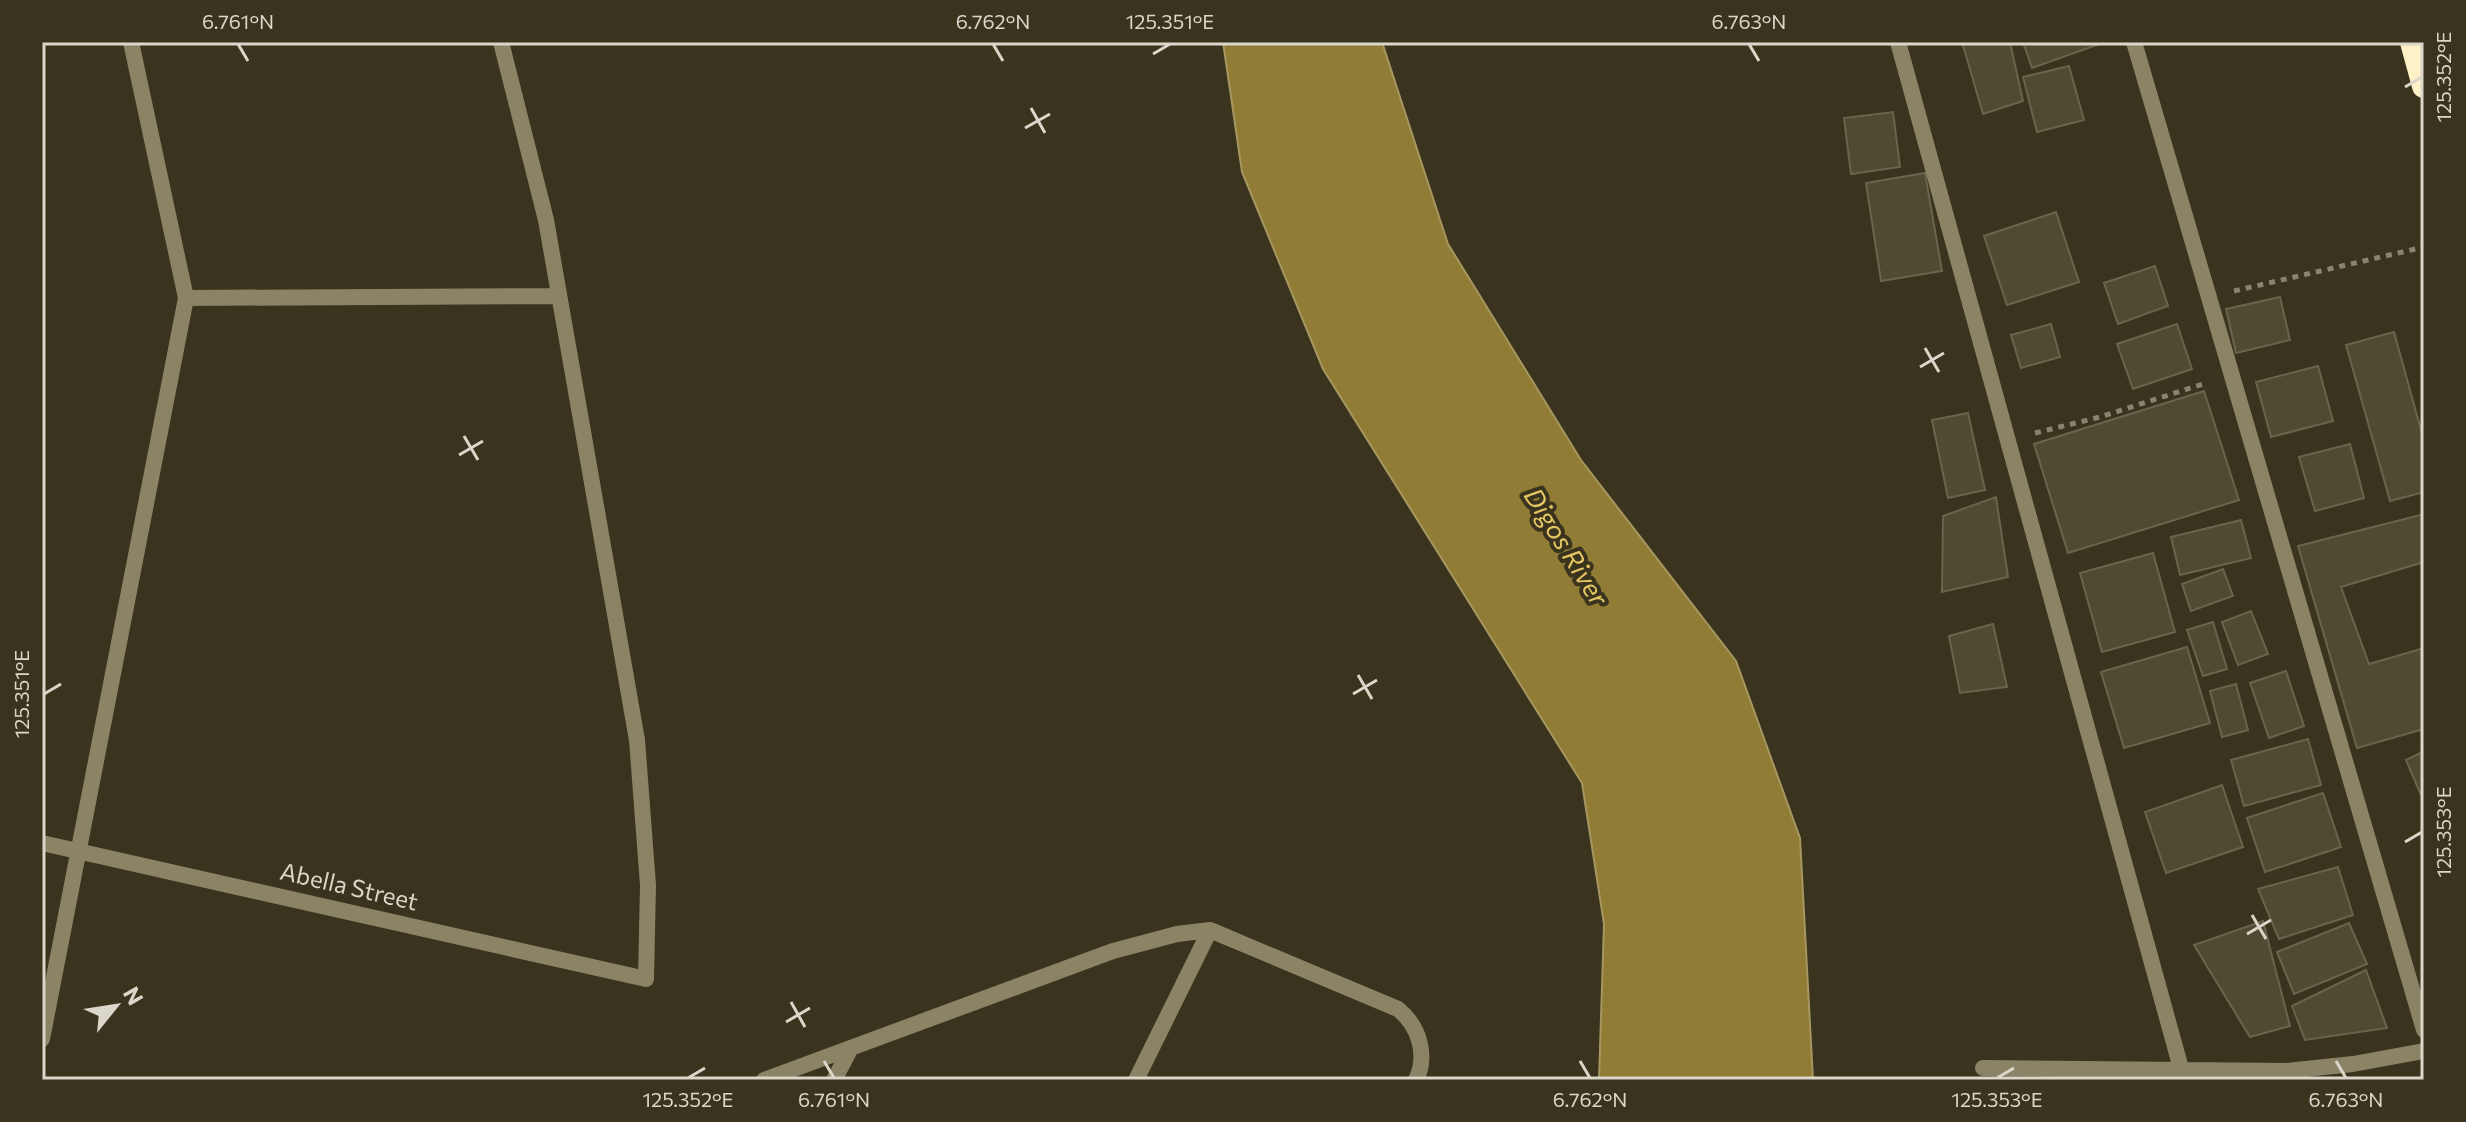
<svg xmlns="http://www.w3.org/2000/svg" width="2466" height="1122" viewBox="0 0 2466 1122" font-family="Commissioner,sans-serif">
  <rect width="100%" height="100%" fill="#3a331d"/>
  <!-- water -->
  <path fill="#907c35" stroke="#a69761" stroke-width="2" d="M1223,42H1382L1448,244L1581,460L1736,661L1800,838L1813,1080H1599L1604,924L1582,783L1323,369L1242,172Z"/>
  <!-- building -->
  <path fill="#514a33" stroke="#6b644c" stroke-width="2" d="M1962,42H2010L2023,101L1983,114Z
    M2023,42H2096L2097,45L2032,68Z
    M2069,66L2084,120L2037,132L2023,77Z
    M1893,112L1900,167L1851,174L1844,118Z
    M1925,173L1942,271L1881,281L1866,183Z
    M2056,212L2079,282L2007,305L1984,236Z
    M2155,266L2168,306L2118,324L2104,283Z
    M2280,297L2290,340L2236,353L2226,309Z
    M2051,324L2060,357L2021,368L2011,335Z
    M2177,324L2192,369L2133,389L2117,344Z
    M2394,332L2424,441V492L2390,501L2346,345Z
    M2318,366L2333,421L2271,437L2256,382Z
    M2204,391L2239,500L2068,553L2034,444Z
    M1968,413L1985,490L1948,498L1932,420Z
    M2350,444L2364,498L2315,511L2299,457Z
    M1996,497L2008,577L1942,592L1943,516Z
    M2424,514V562L2341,587L2369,664L2424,648V729L2357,748L2298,546Z
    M2241,520L2251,558L2180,575L2171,537Z
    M2153,553L2175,632L2102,652L2080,573Z
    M2223,569L2233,596L2191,611L2182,584Z
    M2251,611L2268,654L2238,665L2222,622Z
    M2213,622L2227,669L2203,676L2187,630Z
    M1993,624L2007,687L1960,693L1949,636Z
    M2187,647L2210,723L2124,748L2101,672Z
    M2286,671L2304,726L2269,738L2250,683Z
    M2236,684L2248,730L2222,737L2210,691Z
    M2308,739L2321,785L2244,806L2231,760Z
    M2424,751V802L2406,760Z
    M2222,785L2243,847L2166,873L2145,812Z
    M2323,793L2341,847L2265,872L2247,818Z
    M2338,867L2353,915L2279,939L2258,889Z
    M2263,921L2290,1026L2250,1037L2194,945Z
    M2349,923L2367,964L2294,994L2277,952Z
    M2366,970L2387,1028L2305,1040L2292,1006Z"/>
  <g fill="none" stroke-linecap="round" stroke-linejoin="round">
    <!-- path -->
    <path stroke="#898372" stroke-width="5" stroke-dasharray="6 6" stroke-linecap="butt" d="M2234,291L2424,247
      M2035,433L2100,417L2206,383"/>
    <!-- street -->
    <path stroke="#8b8366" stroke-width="16" d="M1898,42L2182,1072
      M2134,42L2424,1030
      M186,298L558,296
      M42,843L646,979L648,885L637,740L546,220L501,42
      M42,1039L186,298L131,42
      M1983,1068L2286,1071L2353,1064L2424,1051
      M764,1080L1113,951L1177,934L1210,930L1398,1009C1419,1026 1428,1055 1416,1080
      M834,1080L851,1048
      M1136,1080L1210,930"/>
    <!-- highway -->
    <path stroke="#fef1c7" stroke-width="24" d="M2412,42L2424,86"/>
  </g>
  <!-- ticks -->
  <path fill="none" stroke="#dad6c9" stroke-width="3" d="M238,44L248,61M993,44L1003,61M1749,44L1759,61M1153,54L1170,44M2405,87L2422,77M1031,108L1045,133M1025,128L1050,114M1925,348L1939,372M1920,367L1944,353M464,436L478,460M459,455L483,441M1358,675L1372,699M44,694L61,684M1353,694L1377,680M2405,842L2422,832M2252,915L2266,939M2247,934L2271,920M791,1002L805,1027M786,1022L810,1008M824,1061L834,1078M1580,1061L1590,1078M2336,1061L2346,1078M688,1078L705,1068M1997,1078L2014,1068"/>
  <g text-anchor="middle" stroke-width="8" stroke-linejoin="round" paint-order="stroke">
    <!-- street labels -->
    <g font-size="24" fill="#dad6c9" stroke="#3a331d">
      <text transform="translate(349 887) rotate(13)" y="8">Abella Street</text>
    </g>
    <!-- water labels -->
    <g font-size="26" font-style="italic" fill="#e4c764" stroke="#3a331d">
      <text transform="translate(1566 547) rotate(58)" y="9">Digos River</text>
    </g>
  </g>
  <!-- border -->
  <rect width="2466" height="1122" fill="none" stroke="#3a331d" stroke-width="88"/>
  <!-- north arrow -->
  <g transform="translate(116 1006) rotate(60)" stroke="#3a331d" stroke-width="6" paint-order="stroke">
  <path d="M0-6L14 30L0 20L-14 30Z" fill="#dad6c9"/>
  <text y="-12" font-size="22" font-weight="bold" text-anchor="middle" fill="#dad6c9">N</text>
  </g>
  <rect x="44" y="44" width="2378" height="1034" fill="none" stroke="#dad6c9" stroke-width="3"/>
  <g font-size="20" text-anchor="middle" fill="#dad6c9">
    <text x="238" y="29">6.761°N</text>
    <text x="993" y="29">6.762°N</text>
    <text x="1170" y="29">125.351°E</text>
    <text x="1749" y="29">6.763°N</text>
    <text transform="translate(2444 77) rotate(-90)" y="7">125.352°E</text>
    <text transform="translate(22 694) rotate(-90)" y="7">125.351°E</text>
    <text transform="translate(2444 832) rotate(-90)" y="7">125.353°E</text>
    <text x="688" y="1107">125.352°E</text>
    <text x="834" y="1107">6.761°N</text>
    <text x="1590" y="1107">6.762°N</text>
    <text x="1997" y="1107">125.353°E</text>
    <text x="2346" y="1107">6.763°N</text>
  </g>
</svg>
